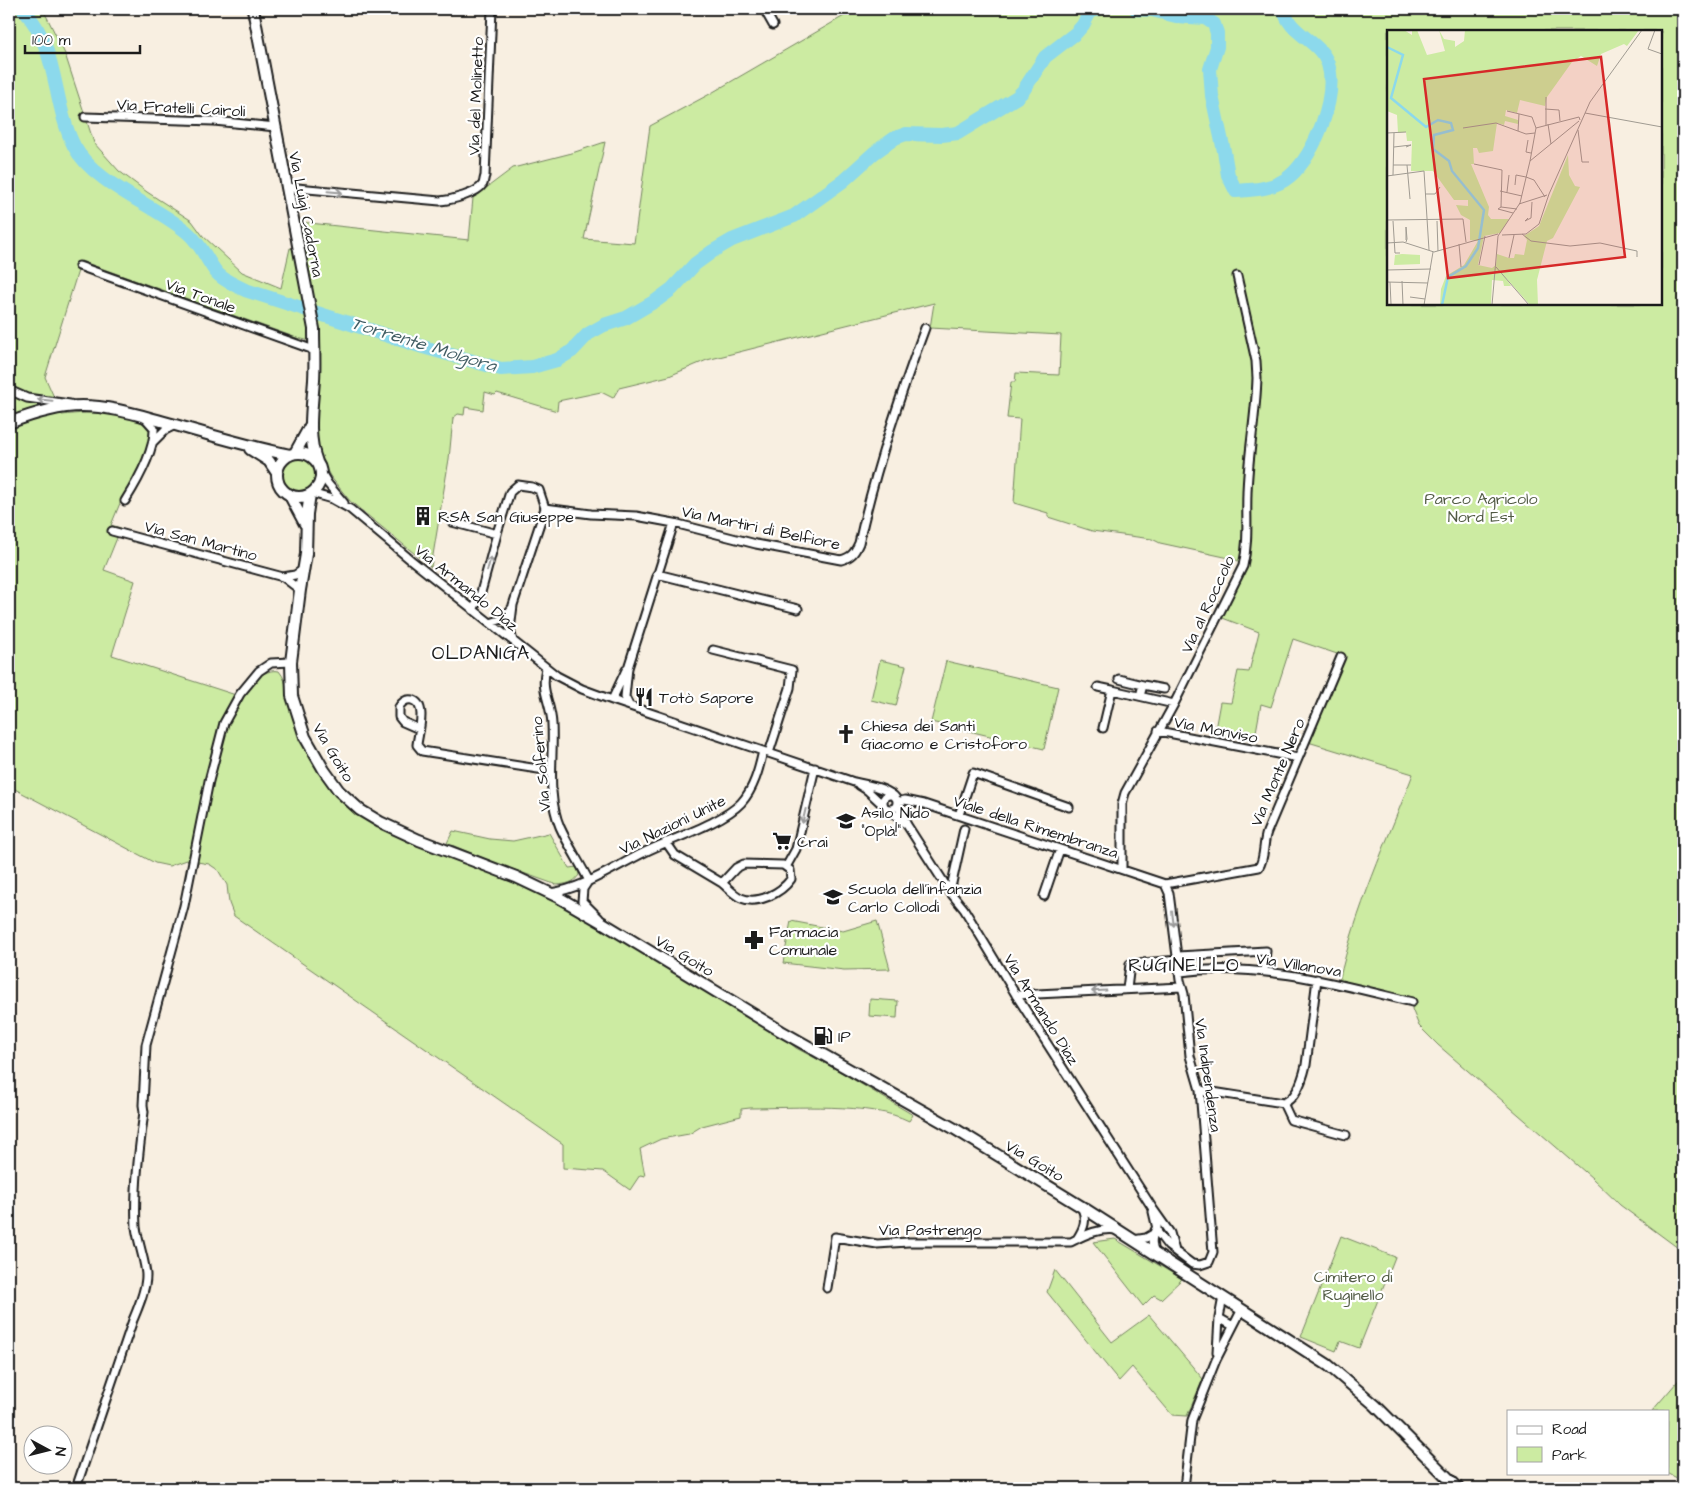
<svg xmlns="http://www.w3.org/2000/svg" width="1692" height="1497" viewBox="0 0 1692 1497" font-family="'Architects Daughter',sans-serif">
  <rect width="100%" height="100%" fill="#f8efe1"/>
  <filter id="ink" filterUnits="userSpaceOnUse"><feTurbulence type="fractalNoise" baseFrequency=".02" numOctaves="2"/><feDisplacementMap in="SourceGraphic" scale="10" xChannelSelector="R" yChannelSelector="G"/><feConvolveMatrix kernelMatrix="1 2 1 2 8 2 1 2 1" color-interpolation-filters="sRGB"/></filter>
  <g filter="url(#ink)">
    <!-- green -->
    <path fill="#cceba2" stroke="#74845f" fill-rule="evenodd" d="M9,9H43L65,54L94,143L119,171L147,192L192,221L203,236L242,272L281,288L290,248L306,253L300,222L469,240L473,198L513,168L572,153L605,142L584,239L634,243L650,126L708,95L856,9H1683V1259L1678,1248L1620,1205L1592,1178L1438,1045L1419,1026L1412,1009L1414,997L1339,982C1355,910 1387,842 1413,774L1308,742L1343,656L1293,639L1271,707L1261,704L1254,743L1250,739L1218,734L1214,735L1220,702L1231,703L1238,671L1249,672L1259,632L1220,617L1244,564L1234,559L1160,543L1152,539L1092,531L1048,517V513L1014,503L1020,419L1007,418L1011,382H1015L1016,373L1059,375L1061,335L930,328L934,303L707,360L669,376L619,388L613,398L601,392L558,401L557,411L497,393L495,395L485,392L483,410L465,407L464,415L458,414L453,418L449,459L431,567L350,501L330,476L322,461L316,439L320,343L297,338L81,261L45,377L62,415C91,412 130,409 153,431L141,469L126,496H123L111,525L121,528L104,570L135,581L112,655L242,697C251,684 263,668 279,671C289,682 287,701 292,715C301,747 322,784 348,807C359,816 372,823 384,830L528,888L553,900L780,1035L796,1048L834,1068L913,1115L909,1121C872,1102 793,1108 750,1108L741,1109V1116L702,1126L689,1134L661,1139L640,1149L645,1176L640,1175L630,1190L603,1171L563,1168V1144L234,916L229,903L227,885L218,870L209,864L186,860L169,866L155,863L9,786ZM1388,31H1661V304H1388Z
      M282 474a17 17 0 1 1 34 0a17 17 0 1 1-34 0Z
      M880,660L906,666L896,706L871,700Z
      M946,661L1058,687L1044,749L931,722Z
      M453,831L490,839L513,841L549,833L569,868L577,867L579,875C574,883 566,884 557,885L495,863L447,843Z
      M791,921L843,931L877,921L890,969L844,970L783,963Z
      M870,999L898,1001L897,1018L869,1016Z
      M1341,1236L1395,1257L1359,1348L1340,1341L1336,1351L1301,1337Z
      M1115,1239L1182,1279L1161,1299L1154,1295L1143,1306L1093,1242Z
      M1055,1270L1112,1342L1149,1315L1203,1379L1187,1416L1172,1415L1132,1367L1119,1381L1047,1292Z
      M1683,1375V1481L1667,1473L1668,1411H1652Z"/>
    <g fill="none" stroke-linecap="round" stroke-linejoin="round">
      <!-- river -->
      <path stroke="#8cd9ec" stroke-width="14" d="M23,9C59,48 52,102 74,146C94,184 155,205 188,233C201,244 206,259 216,272C223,281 236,285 245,290L423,347L501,369L532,367L557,360L572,351L588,334L604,325L626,318L657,300L672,289L695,264L713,251L732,240L794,216L843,181L874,153L895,138L906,134L942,135L958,133L1017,97L1023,91L1045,57L1076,33L1083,25L1090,12L1098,9
        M1136,9L1152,10L1176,16L1205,18L1214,24L1217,33V47L1210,69L1212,96L1224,151L1228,175L1236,191C1254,190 1275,189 1290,176C1315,155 1338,96 1328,64C1320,40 1288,34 1284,9"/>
      <!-- street casing -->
      <g stroke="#1c1c1c" stroke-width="11">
        <path id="street" d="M764,9L773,25
          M85,117L214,121L276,127
          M286,187L440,201C451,200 477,194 483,184C484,181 484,178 485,176L492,9
          M79,266L314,350
          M9,390L27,398L70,404
          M9,399L10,414L9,423
          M153,442L165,430L175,425
          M321,472L328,484L344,503
          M311,493L332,499L350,509L411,560L557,676L582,689L612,700L854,782C868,785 883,787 894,796
          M125,501C137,482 155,451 154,428L146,419
          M545,508L591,514L636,516L674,523L756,544L841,560C852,557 855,552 859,543C875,470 899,398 925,328
          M452,522L497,534
          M112,531L283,577L300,590
          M657,574L798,609
          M283,577L295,575L304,569
          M473,610L480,596L498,530L510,492L518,485L532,487L539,490L545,508L513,605L510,630L513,641
          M490,623L503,619L512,608
          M713,650L792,670L790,688L769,753
          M546,668C540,692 551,702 552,724C554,758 546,794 560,827C568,845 580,863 589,881
          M1119,679L1143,685
          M1098,687L1112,690
          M1140,696L1143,685L1164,689
          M612,700L626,670
          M629,705L625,697L628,668L674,523
          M1103,728L1112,690L1174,704
          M419,729L403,722L399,717V707C402,702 406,699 412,700C428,704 418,733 417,745L422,751L551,771
          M1158,731L1298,758
          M859,785L867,790L884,806
          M883 802a7 7 0 1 1 14 0a7 7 0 1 1-14 0Z
          M897,802L905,800L924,804L1165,884
          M897,804L907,825L950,892L964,909L1016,995L1153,1209L1170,1233L1175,1251
          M888,809L904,823
          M959,815L973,773L1069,807
          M666,842L675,855L722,883
          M744,864L783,865L790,870L791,879C781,893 758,905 741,898C734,895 728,888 722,883L736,868Z
          M786,867L796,849L815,768
          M1122,869V804L1125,793L1174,704L1243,566C1249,541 1246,518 1247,493C1248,455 1256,416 1257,378L1256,361L1237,276
          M587,883L583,889L582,901L599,918
          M1165,884L1259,867C1265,859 1263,842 1267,832L1341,657
          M950,892L964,829
          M550,893C585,888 614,867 645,852C671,839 722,823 741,803C754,789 759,769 763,751
          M1044,896L1060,849
          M1178,956L1266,951L1264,971
          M1180,972C1259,962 1335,983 1412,1002
          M1127,989L1130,964L1179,960
          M1016,995L1182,987
          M1200,1090L1283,1103C1297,1099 1303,1078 1306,1065L1317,979
          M1283,1103L1291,1120L1346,1135
          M1153,1212L1158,1233L1168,1246L1192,1264L1200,1265L1209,1262L1213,1252L1200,1090L1190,1056L1184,994L1180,980L1169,893L1165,884
          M1077,1239C1084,1228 1087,1221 1082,1208
          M1133,1240L1146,1238L1153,1234
          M1155,1254C1151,1245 1151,1236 1157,1227
          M827,1288L835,1237L877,1244L908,1242H1071C1086,1234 1100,1228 1117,1230
          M1219,1318L1233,1326
          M1217,1352L1219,1318L1223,1297
          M76,1488L133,1320C138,1308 146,1290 146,1276C146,1263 138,1243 136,1227C134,1189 139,1150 144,1112L143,1105L146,1045L184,906L209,781L224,723L240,694L259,671L271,663L291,662
          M1184,1488L1192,1420L1216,1360L1242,1309"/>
      </g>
      <!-- secondary casing -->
      <g stroke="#1c1c1c" stroke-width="14">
        <path id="secondary" d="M253,9L314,329C314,346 315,363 314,380C312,408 307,436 317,462
          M9,423C32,414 57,406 82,406C109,406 135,414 161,421C204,433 246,446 290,455
          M250,449L269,461L277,473
          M295,453L310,426
          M277 475a22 22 0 1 1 44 0a22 22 0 1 1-44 0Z
          M289,494L305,524
          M310,494L307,514L306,554L300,590L291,662L292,696L305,737L324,770L339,791L360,810L380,822L419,840L516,877L558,897L603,923L781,1031L955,1129L1082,1207L1328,1365L1375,1405L1458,1488"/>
      </g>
      <!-- street -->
      <use href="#street" stroke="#fff" stroke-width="7"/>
      <!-- secondary -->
      <use href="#secondary" stroke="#fff" stroke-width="10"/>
    </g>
    <!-- one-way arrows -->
    <defs><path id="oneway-shaft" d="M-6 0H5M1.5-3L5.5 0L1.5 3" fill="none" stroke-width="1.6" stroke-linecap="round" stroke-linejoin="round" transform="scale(1.25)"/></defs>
    <g stroke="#999">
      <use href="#oneway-shaft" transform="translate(335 192) rotate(5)"/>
      <use href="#oneway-shaft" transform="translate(45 400) rotate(-175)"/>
      <use href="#oneway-shaft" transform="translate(489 564) rotate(-75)"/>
      <use href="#oneway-shaft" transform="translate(804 816) rotate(103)"/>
      <use href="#oneway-shaft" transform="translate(1173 919) rotate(83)"/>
      <use href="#oneway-shaft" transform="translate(1099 991) rotate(177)"/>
    </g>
  </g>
  <!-- icons -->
  <defs>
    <g id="building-bare" transform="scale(1.5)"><path d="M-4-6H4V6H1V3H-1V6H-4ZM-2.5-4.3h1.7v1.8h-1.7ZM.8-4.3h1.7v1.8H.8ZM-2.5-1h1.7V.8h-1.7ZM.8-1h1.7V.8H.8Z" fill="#1c1c1c" stroke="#fff" stroke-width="2.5" paint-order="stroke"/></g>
    <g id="restaurant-bare" transform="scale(1.5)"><path d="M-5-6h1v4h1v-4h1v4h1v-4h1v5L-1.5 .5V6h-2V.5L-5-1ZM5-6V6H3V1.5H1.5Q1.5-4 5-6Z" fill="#1c1c1c" stroke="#fff" stroke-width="2.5" paint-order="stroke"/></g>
    <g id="church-bare" transform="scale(1.5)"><path d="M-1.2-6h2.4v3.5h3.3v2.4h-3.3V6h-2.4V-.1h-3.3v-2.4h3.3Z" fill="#1c1c1c" stroke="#fff" stroke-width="2.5" paint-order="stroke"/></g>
    <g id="school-bare" transform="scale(1.5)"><path d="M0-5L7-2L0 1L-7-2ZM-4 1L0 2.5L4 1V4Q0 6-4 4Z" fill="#1c1c1c" stroke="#fff" stroke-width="2.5" paint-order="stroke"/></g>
    <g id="supermarket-bare" transform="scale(1.5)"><path d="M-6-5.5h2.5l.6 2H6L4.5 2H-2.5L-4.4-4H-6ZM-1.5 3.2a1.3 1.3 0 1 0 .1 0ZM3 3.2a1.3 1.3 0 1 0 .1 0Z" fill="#1c1c1c" stroke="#fff" stroke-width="2.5" paint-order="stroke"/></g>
    <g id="pharmacy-bare" transform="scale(1.5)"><path d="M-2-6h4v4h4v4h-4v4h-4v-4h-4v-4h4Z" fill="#1c1c1c" stroke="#fff" stroke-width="2.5" paint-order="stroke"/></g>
    <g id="fuel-bare" transform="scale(1.5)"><path d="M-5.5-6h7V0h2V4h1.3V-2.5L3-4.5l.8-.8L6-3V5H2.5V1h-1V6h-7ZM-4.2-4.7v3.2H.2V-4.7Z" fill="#1c1c1c" stroke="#fff" stroke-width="2.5" paint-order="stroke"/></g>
  </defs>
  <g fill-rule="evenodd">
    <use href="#building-bare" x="423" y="516"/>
    <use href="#restaurant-bare" x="644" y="697"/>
    <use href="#church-bare" x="846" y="734"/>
    <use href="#school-bare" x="846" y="821"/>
    <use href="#supermarket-bare" x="782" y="841"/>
    <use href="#school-bare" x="833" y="897"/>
    <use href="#pharmacy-bare" x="754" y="940"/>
    <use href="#fuel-bare" x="823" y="1036"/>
  </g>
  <g text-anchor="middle" stroke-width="4.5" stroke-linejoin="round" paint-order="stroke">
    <!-- street labels -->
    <g font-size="16" fill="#1c1c1c" stroke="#fff">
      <text transform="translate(475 96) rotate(-88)" y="6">Via del Molinetto</text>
      <text transform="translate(181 107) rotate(3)" y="6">Via Fratelli Cairoli</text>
      <text transform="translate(307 214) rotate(79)" y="6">Via Luigi Cadorna</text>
      <text transform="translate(201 295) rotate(20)" y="6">Via Tonale</text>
      <text transform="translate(761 527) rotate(12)" y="6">Via Martiri di Belfiore</text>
      <text transform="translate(201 540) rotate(15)" y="6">Via San Martino</text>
      <text transform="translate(467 587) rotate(39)" y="6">Via Armando Diaz</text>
      <text transform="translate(1207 604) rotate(-65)" y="6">Via al Roccolo</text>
      <text transform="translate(1216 729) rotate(11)" y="6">Via Monviso</text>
      <text transform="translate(334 752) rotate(59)" y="6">Via Goito</text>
      <text transform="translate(540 764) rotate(-95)" y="6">Via Solferino</text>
      <text transform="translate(1277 772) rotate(-67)" y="6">Via Monte Nero</text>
      <text transform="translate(672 824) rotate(-26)" y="6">Via Nazioni Unite</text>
      <text transform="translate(1036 826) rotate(18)" y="6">Viale della Rimembranza</text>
      <text transform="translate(685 955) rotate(31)" y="6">Via Goito</text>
      <text transform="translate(1299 964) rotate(9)" y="6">Via Villanova</text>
      <text transform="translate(1042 1009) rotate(58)" y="6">Via Armando Diaz</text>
      <text transform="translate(1209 1075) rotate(82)" y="6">Via Indipendenza</text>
      <text transform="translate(1035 1160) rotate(31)" y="6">Via Goito</text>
      <text x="930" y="1235">Via Pastrengo</text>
    </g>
    <!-- park labels -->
    <g font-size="16" fill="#515a44" stroke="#fff">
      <text x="1481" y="504">Parco Agricolo<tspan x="1481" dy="18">Nord Est</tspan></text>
      <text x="1353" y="1282">Cimitero di<tspan x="1353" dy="18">Ruginello</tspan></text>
    </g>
    <!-- poi labels -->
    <g font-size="16" fill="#1c1c1c" stroke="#fff" text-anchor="start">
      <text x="438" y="522">RSA San Giuseppe</text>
      <text x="659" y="703">Totò Sapore</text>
      <text x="861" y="731">Chiesa dei Santi<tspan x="861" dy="18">Giacomo e Cristoforo</tspan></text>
      <text x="861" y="818">Asilo Nido<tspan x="861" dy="18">"Oplà!"</tspan></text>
      <text x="797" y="847">Crai</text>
      <text x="848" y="894">Scuola dell'infanzia<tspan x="848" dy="18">Carlo Collodi</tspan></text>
      <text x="769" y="937">Farmacia<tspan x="769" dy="18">Comunale</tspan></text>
      <text x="838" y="1042">IP</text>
    </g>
    <!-- water labels -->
    <g font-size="18" font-style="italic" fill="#435e65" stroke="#fff">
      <text transform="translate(424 344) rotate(17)" y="6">Torrente Molgora</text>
    </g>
    <!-- quarter labels -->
    <g font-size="19" letter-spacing="1" fill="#1c1c1c" stroke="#fff">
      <text x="481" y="659">OLDANIGA</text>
      <text x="1184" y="971">RUGINELLO</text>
    </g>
  </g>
  <!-- overview -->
  <g transform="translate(1387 30)">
    <rect width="275" height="275" fill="#f8efe1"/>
    <path d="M0,0H17L25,5V0H30L40,25L58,21L52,0L57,9L68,11V17L77,11L78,0H252L240,16L237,14L214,24L210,36L194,26L185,32L160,67L158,76L133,70L130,83L119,80L118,86L131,90V94L118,91L117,95L110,93L106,121L92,123L90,118H86L87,134H84L102,177L101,185L104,189H122L113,203L97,206L91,235L105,238L109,235L110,224L122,228H127L128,224L137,225L140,210L137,206L152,196L181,125L182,145L188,156L193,157L166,208L160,211L150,250L151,275H143L119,248L124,256H117L116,251L105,250L104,275H53L54,259L59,246L77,235L91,211L83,210V190L74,185L69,175L81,176V170H67L46,141H24L25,111H20L19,102L11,103L10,85L0,81ZM15,224L33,225V234L7,235L8,225Z" fill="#cceba2"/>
    <path fill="none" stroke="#8cd9ec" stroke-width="2.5" d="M0,17L16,25L4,68L39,97L51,90L64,93L66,100L47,105L46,119L62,131L65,141L97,180L91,218L79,236L61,247L55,275"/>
    <path fill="none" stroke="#a09b92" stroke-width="1" d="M268,0L261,19L275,24M158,79L172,80L173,91M120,81L145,87L149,98M198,83L275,97M161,94L164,114M159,95V67M76,98L109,93L139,104L148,103M149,98L192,87L193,90M191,100L195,132H202M131,101L132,84M0,103L19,102M141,110L139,122L144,123M7,117L24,115L19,117M143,131L192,91M143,131L149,98M87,134L115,140L114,177M6,135H24M20,135L23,169M6,145L7,103M0,146L37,141L42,220M139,147L147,150L158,167M128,155L129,145L139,147M113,161L135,166M120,162L122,145M38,164H48L53,157M132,174L160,165M111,179L114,177L130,179M111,179L126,183M141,188L138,191L144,188L145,172M0,190L76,189L79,212M6,191L8,223H13M50,191L51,221M135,204L144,211L183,216L213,213L250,221V227M115,205L139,204L152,194L162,164L203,72L255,0M19,212L20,209L19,197V210M0,213L16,212L47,222L111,204M72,214L74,237M122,228L127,205M92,235L98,206M109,237L142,275M0,240L44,239M15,251L16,275M0,252L41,253M3,252L4,274M23,267L38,269M37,275L46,222M105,275L111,206L133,173L143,131"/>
    <path fill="#d62828" fill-opacity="0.15" stroke="#d62828" stroke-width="2.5" d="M214,27L238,227L61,248L37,49Z"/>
    <rect width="275" height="275" fill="none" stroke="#1c1c1c" stroke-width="2.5"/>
  </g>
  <!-- margin -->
  <rect width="1692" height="1497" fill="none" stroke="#fff" stroke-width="30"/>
  <rect x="15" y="15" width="1662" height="1467" fill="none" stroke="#1c1c1c" stroke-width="2" filter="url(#ink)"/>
  <!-- legend -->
  <rect x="1507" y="1410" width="162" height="65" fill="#ffffff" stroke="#a4a4a4"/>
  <rect x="1517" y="1426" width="25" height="8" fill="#ffffff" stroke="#a4a4a4"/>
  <text x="1552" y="1434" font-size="15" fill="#1c1c1c">Road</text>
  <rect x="1517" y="1447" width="25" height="15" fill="#cceba2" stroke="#a4a4a4"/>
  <text x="1552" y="1460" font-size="15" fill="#1c1c1c">Park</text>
  <!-- north arrow -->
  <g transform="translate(48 1450) rotate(97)"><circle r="24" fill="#ffffff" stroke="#a4a4a4"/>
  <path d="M0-4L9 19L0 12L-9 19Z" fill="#1c1c1c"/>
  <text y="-8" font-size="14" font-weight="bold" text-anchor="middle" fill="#1c1c1c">N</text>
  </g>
  <!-- scale -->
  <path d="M25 45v8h115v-8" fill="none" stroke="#1c1c1c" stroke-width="2.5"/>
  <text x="32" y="45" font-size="15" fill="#1c1c1c" stroke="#ffffff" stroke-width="4" paint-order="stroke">100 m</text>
</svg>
